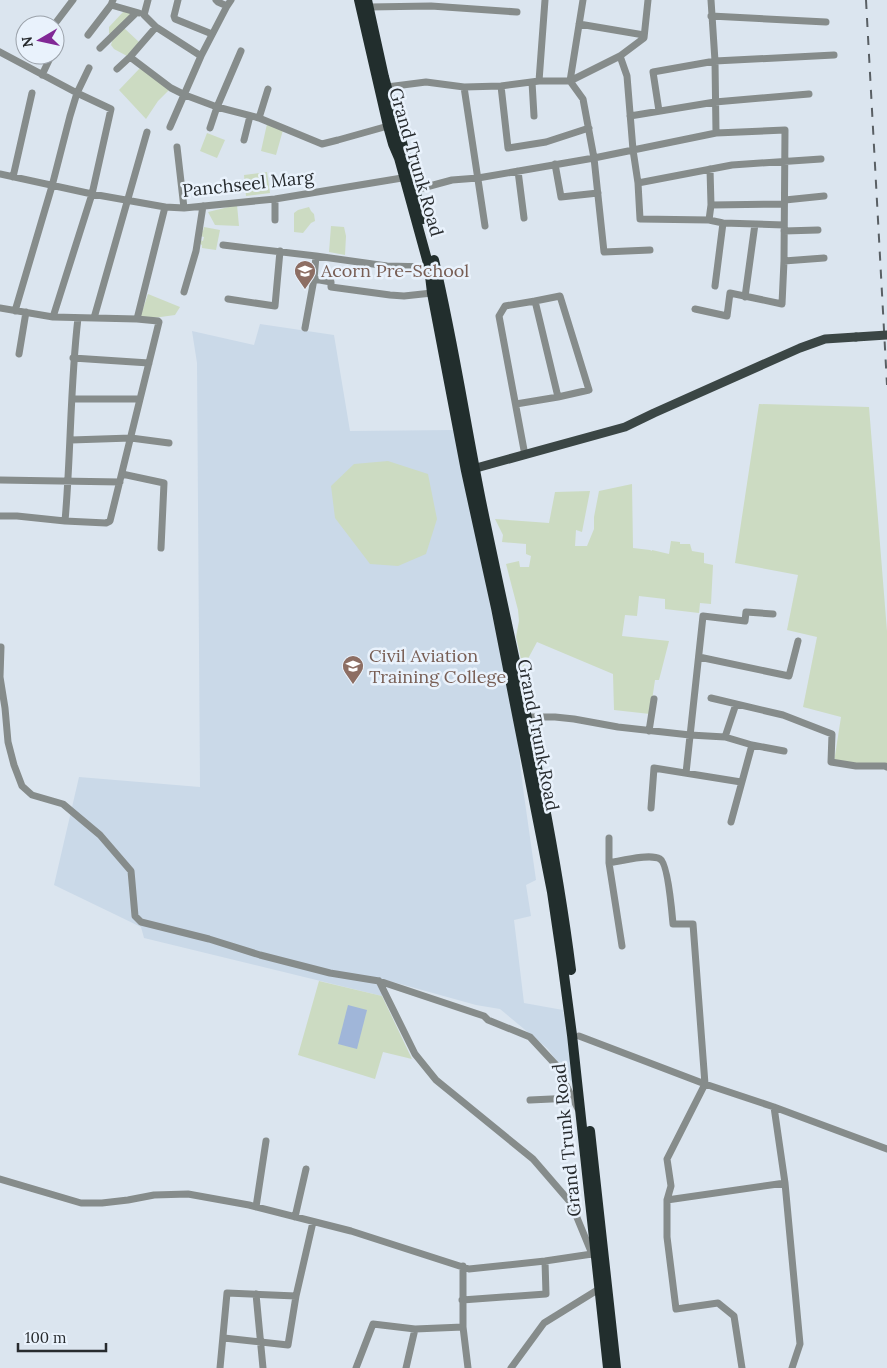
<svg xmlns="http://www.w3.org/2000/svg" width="887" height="1368" viewBox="0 0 887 1368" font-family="Lora,serif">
  <rect width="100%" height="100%" fill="#dbe5ef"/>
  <!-- built -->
  <path fill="#cad9e8" d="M260,324L334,335L350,431L454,430L517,735L523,788L536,880L526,885L531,916L514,920L524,1003L563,1010L575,1087L548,1049L500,1009L476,1005L386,980L382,996L144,938L141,927L54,885L79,777L200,787L197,363L192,331L254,345Z"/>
  <!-- green -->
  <path fill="#ccdbc2" d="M136,9L123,27L139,42L127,56L114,49L111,45L113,38L109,33V27L124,11Z
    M140,68L171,88L158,101L146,119L119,90Z
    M267,124L283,130L276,155L261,151Z
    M207,133L225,140L217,158L200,151Z
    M267,172L270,193L246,196L244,175Z
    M237,205L239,226L215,225L208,212Z
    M309,207L311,211L314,214L315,221L311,223L303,233L294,232V213L298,210Z
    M331,226L344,227L346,236L345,255L329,252Z
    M204,227L220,230L216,250L202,248V245L200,244V240L203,241L204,237L200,236L201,231H203Z
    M148,294L180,307L175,315L139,320Z
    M759,404L869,407L887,631V765L834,762L841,717L803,707L817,637L787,630L798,575L735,563Z
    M388,461L428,474L437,519L426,554L398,566L370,564L335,518L331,486L354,464Z
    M632,484L633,548L650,550L652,551V550L669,554L671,541L680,542V544H690L692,551L704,553V563L713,565L711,604L700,603L699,613L665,609V599L639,596L637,616L625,615L622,636L669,641L659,680H655L650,714L614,710L613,674L537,642L523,668L516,637L519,621L518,610L506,564L519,561L520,567H529L531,556L526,554V544L502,542L503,535L495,519L549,523L555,492L590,491L582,532L576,530L575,546H587L594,529V517L599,491Z
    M319,981L382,996L412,1059L383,1052L375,1079L298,1055Z"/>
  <!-- water -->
  <path fill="#a0b6d9" d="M348,1005L367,1010L357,1049L338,1044Z"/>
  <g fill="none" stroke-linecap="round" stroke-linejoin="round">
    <!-- minor -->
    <path stroke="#868c8b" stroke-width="7" d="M148,0L144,15L156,27L201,56
      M178,0L174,16L175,19L212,34
      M216,0L218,2L227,6
      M583,0L570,81L583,99L594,158L604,252L650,250
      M111,5L139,13
      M369,7L431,6L517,12
      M711,16L826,22
      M57,21L73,0
      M579,24L644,35
      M88,35L111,5L113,0
      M100,48L136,13
      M0,52L77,93L111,109L92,194L53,317
      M620,56L627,76L633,150L638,183L640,219L709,220L723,223L784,225
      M130,57L171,88L185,95L217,107L259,118L322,144L338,140L388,126
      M117,69L130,57L156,27
      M42,75L51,56
      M539,81L545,0
      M532,82L534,116
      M501,86L508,148L546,142L589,128
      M387,87L426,82L464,87L501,86L539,81H570L620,56L644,38L648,0
      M464,87L485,226
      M659,111L653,72L715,61L834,55
      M630,116L715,102L809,94
      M259,118L268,89
      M170,127L201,56L227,6L231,0
      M210,128L217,107L241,51
      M244,140L250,116
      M177,147L184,208
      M555,164L561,197L598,193
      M518,171L524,218
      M0,174L92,194L165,207L184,208L275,199L408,177
      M13,177L32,93
      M638,183L732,165L821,159
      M415,190L452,180L478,178L594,158L716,133L715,61L711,0
      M785,200L824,196
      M711,205L784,204
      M275,220V199
      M709,220L711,205L710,169
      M784,231L818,230
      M223,245L316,256L387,266L429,267
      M784,261L824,258
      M314,279L331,282V287L390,295L404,296L432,293
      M715,286L723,223
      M184,292L196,251L203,206
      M745,297L755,224
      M228,299L275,306L280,251
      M535,301L560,296L589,390L558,397
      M0,308L53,317L137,319L165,207
      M695,309L727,316L730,293L782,304L784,261L785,130L716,133
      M15,311L52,186L70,116L77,93L89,68
      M94,318L147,132
      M305,328L314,279L316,256
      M19,354L26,312
      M73,358L149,363
      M72,399H140
      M516,404L558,397L535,301L505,306L499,316L524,450L525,455
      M71,440L131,438L169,443
      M122,474L164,483L161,548
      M0,480L120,482
      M0,516H17L65,521L106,523L110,521L159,322L158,321L137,319
      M65,521C71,454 70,386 78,318
      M1,647L0,677L5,708L8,742L14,765L22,786L32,795L63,804L100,835L131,871L135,916L141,922L209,939L260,955L330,973L379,981L484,1016L488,1020L530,1037L556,1065L578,1109
      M699,657L789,676L798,641
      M711,698L783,715L832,734L831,762L856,766H885L887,767
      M526,717H555L574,719L618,727L690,735L725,737L752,745L784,751
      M649,731L654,699
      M725,737L736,704
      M686,773L703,616L745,621L746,612L773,614
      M651,808L654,768L741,782
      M731,822L752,745
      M609,838V863L622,946
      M609,863C621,861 650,853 660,859C668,863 672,913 673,924H693L705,1084L667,1159L671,1186L667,1200V1237L676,1309L718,1303L734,1316L742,1368
      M379,981L415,1054L436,1080L533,1159L571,1203L592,1254L595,1257
      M579,1036L705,1084L774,1107L887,1149
      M530,1100L573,1098
      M774,1107L785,1183L800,1344L792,1368
      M0,1179L81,1203H102L128,1200L154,1195L188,1194L249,1205L351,1231L469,1269L545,1261L592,1254
      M667,1200L785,1183
      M256,1207L266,1141
      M295,1217L306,1169
      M463,1266V1327L468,1368
      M256,1294L263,1368
      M462,1300L546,1294L545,1261
      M224,1338L288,1345L296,1296
      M220,1368L227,1293L296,1296L313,1222
      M356,1368L373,1324L415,1329L463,1327
      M406,1368L415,1329
      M511,1368L544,1323L599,1289"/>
    <!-- major -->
    <path stroke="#3b4645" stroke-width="9" d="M469,470L625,427L654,413L800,348L825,339L856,337"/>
    <!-- highway -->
    <path stroke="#222e2d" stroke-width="10" d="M359,0L388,126L393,144L399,158L429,267L432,293L466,471L496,608L552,892L562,960L572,1035L608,1368
      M367,0L384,77L423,219
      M434,260C453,340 465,421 481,501C513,657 551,812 571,970
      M590,1131L616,1368"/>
    <!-- rail -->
    <path stroke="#595f64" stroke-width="2" stroke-dasharray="9 9" stroke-linecap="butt" d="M866,0L887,385"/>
    <!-- major-bridge -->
    <path stroke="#3b4645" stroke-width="9" d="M856,337L887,335"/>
  </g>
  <!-- icons -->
  <defs>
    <g id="school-pin" transform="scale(1.125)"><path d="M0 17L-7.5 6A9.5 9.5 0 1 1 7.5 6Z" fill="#8d6e63" stroke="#e9f2fc"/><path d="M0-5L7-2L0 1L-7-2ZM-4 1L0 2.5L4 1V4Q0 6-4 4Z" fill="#fff"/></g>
    <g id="university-pin" transform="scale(1.125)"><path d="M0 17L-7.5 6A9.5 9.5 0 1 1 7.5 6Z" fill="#8d6e63" stroke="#e9f2fc"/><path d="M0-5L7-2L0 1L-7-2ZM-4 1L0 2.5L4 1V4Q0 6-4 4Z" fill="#fff"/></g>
  </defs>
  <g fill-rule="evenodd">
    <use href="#school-pin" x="305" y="271"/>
    <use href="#university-pin" x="353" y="666"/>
  </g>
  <g text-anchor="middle" stroke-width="5" stroke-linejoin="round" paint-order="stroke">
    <!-- street labels -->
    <g font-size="18" fill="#272b2e" stroke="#e9f2fc">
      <text transform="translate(416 162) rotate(74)" y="6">Grand Trunk Road</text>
      <text transform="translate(248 184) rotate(-6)" y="6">Panchseel Marg</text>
      <text transform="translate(538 735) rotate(79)" y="6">Grand Trunk Road</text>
      <text transform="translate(567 1140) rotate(-96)" y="6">Grand Trunk Road</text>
    </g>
    <!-- education labels -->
    <g font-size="18" fill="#785e54" stroke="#e9f2fc" text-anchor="start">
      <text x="321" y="277">Acorn Pre-School</text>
      <text x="369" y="662">Civil Aviation<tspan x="369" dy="21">Training College</tspan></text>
    </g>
  </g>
  <!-- north arrow -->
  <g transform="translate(40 40) rotate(261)"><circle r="24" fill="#e9f2fc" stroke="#9ba2aa"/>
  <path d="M0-4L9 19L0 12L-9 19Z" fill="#812896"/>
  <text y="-8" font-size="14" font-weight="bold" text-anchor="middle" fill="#272b2e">N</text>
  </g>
  <!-- scale -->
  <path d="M18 1343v8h88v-8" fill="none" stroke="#272b2e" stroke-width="2.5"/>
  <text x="25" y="1343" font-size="15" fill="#272b2e" stroke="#e9f2fc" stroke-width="4" paint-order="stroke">100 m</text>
</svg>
